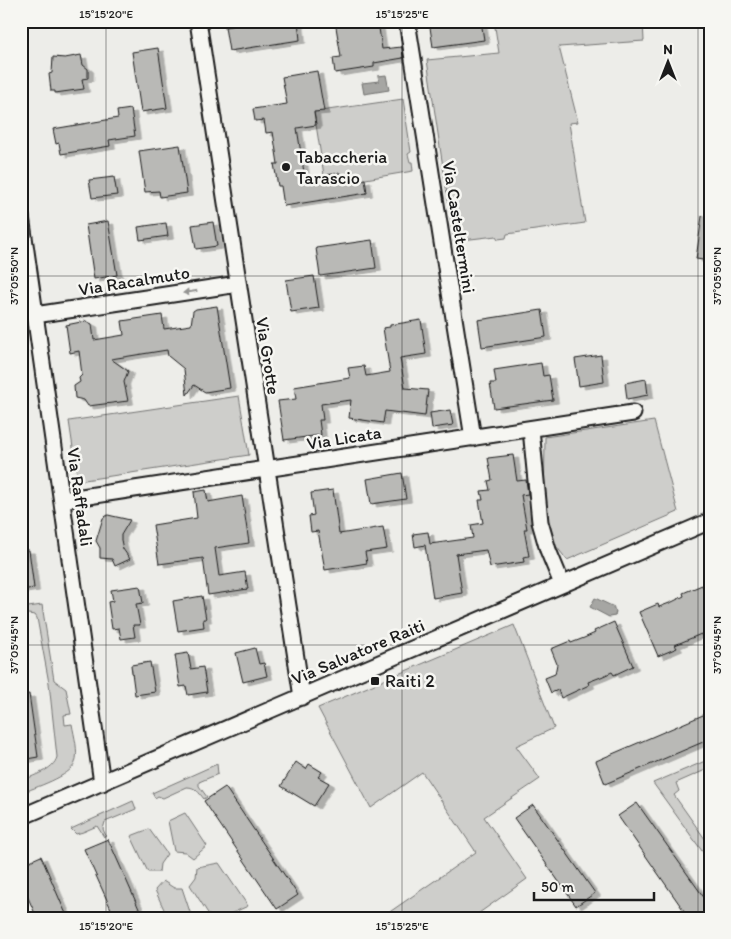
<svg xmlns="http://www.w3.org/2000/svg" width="731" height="939" viewBox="0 0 731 939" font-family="Itim,sans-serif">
  <defs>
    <filter id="shadow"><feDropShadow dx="5.5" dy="3" stdDeviation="0" flood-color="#0004"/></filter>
  </defs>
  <rect width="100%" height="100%" fill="#edede9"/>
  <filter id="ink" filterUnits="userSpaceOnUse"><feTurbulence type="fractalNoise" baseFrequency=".02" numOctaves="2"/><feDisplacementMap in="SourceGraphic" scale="10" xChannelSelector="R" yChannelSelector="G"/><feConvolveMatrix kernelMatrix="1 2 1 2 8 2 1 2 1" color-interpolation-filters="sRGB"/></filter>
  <g filter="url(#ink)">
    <!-- green -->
    <path fill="#cececb" stroke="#757574" d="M494,21H643L644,41L559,47L578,122L569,123L585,223L507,234L506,238L498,239L496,236L454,241L427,60L499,53Z
      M403,99L411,152L408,154L410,162H412L413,171L342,183L340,173L324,175L314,112Z
      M239,396L249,455L78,481L69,421Z
      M654,421L678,512L567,560L553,542L544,520L545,437Z
      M42,605L54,680L66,689L71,714L64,715L65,725L72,724C74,736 79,751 75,763C71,776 34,788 21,793V781C32,776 54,770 57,757L49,683L37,618L35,615L21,613V608Z
      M514,625L554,728L516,746L540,779L484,817L527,879L472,918H381L476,852L422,772L371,808L318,708Z
      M710,759V768L676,783L679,791L674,795L710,846V862L653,783Z
      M217,764L218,774L199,782V786L207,797L204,799C199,793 196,787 187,787L163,798L158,796L155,798L152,793Z
      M133,801L136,809L105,822L103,829L106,836L104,837L97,826L83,832L76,834L71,829Z
      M185,813L207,846L193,858L185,852L174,851L168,821Z
      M149,829L167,854L160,864L159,872H148L131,836Z
      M219,863L248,906L221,918H211L190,885L196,877L197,867Z
      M163,881L174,888H182L192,918H168L155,890Z"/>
    <!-- water -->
    <path fill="#a6a6a3" stroke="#6f6f6d" d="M386,75L389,90L364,94L362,83L379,81L378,76Z
      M595,598L614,607L613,609L616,611L615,616L609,617L590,607Z"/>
    <!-- building -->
    <path fill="#b9b9b6" stroke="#1c1c1c" filter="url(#shadow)" d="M262,21H298L300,40L229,51L225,27Z
      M335,21H378L382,49L402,47L403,58L374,63V67L335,73L333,58L341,57Z
      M429,21H481L484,40L433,47Z
      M158,48L167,108L141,112L132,52Z
      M81,55L83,65L88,69V78L82,79L84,89L55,93V91H51L49,74L52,73L53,57L65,58Z
      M317,71L324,111L314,112L316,125L297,128L305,179L340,173L342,183L365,179L367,193L284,206L281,186H278L274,164H278L273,132L266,133L264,120L255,121L253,109L287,104L282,77Z
      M131,109L135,136L109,140L110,146L61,154L59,143L56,144L53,129L118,118L117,111Z
      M180,145L187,193L160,197L159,191L145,192L139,151Z
      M114,177L117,195L92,198L89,180Z
      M702,216L710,217V261L696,259Z
      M108,221L117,275L94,279L86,225Z
      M213,222L217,246L196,249L192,225Z
      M166,223L168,236L140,240L138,227Z
      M372,240L376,268L320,276L316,248Z
      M314,276L319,308L291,312L286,280Z
      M217,306L230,388L205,392L194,385L187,395L184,369L168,356L167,350L111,359L128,371L124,382L128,401L88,406L84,400L75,398L74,386L80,382L79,378L82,375L79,351L70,353L66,325L86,321L92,324L94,340L124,335L122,321L162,315L164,329L191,325L193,311L196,309Z
      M542,310L546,337L482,347L478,320Z
      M421,320L426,354L400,358L405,388L428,390L425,416L385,411L383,423L349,418L351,400L321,404L323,420H319L321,435L284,440L278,401L296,399L294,387L350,378L348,368L364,366L366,376L390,372L383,328L390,327V325Z
      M601,355L604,382L579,386L575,359Z
      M541,363L543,376L549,375L553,400L494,408L490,383H496L494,370Z
      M646,379L648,395L627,399L625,383Z
      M450,410L453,425L432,428L430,413Z
      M513,455L517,481L526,480L528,494L521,495L527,529H524L529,556L523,557L524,562L490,567L486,550L456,554L462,593L433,598L425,545L415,547L413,534L428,532L430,544L473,538L471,525L483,523L479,500H483L481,491L490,490L488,481L492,480L488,458Z
      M402,473L406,499L371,504L367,479Z
      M206,490L208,502L242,496L249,543L215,548L219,576L245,572L248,589L208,595L203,558L159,564L153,525L197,518L194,492Z
      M333,490L339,534L383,527L387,549L365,552L367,563L325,570L318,531L311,532L309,516L314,515L311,493Z
      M108,515L130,520L121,535V540L123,549L130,559L115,566L112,559L100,558V548L96,541L103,518Z
      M21,550H29L34,588L21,590Z
      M702,585L710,602V655L701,634L675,645L677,648L658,656L639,612L658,604L659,607L672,602L684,596L683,593Z
      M140,586L143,603L136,604L140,625H133L135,637L121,639L119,628L112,629L108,602L113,601L111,590Z
      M202,596L206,619H203L204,627L178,631L173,601Z
      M614,622L633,666L614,675L612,672L601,677L588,682L589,685L561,698L558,690L551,693L545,678L555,674L557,664L551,649L570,641L571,643L584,638L595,633L594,631Z
      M255,648L259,664L264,663L267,676L243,682L236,653Z
      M188,653L191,669L203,667L207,692L188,695L186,686L180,687L175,655Z
      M150,662L155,692L135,695L131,665Z
      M29,694L38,757L21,760V695Z
      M710,712V739L605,784L596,761Z
      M296,762L306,769L309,764L322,772L318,777L329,783L314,806L281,786Z
      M225,787L298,895L277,909L204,801Z
      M637,803L710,906V918H689L618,816Z
      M533,805L595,893L576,906L514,818Z
      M108,839L121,868L143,918H115L111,909L84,849Z
      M41,856L62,905L68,918H37L21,882V865Z"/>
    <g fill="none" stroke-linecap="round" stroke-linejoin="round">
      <!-- minor casing -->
      <g stroke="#1c1c1c" stroke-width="19">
        <path id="minor" d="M198,21L302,697
          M407,21L473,438
          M21,216L102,783
          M35,315L238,284
          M531,429L540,522L548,550L562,584
          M62,500L633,413
          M21,817L710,521"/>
      </g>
      <!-- minor -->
      <use href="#minor" stroke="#f6f6f2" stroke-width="15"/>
    </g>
    <!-- one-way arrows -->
    <defs><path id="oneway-solid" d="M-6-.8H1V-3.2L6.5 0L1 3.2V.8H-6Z" transform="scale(1.25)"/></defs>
    <use fill="#949492" href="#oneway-solid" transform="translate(190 292) rotate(171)"/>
  </g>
  <!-- ticks -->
  <path fill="none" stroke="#1c1c1c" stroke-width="1" stroke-opacity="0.45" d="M106,21V918M402,21V918M698,21V918M21,276H710M21,645H710"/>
  <!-- markers -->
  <g fill="#1c1c1c" stroke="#f6f6f2" stroke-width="2">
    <circle cx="286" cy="167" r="5"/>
    <rect x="370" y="676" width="10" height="10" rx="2.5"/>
  </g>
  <g text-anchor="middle" stroke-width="5" stroke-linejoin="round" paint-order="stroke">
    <!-- poi labels -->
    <g font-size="18" fill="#1c1c1c" stroke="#f6f6f2" text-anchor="start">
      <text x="296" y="163">Tabaccheria<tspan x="296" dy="21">Tarascio</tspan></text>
      <text x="385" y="687">Raiti 2</text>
    </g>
    <!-- street labels -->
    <g font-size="18" fill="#1c1c1c" stroke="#f6f6f2">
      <text transform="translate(459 227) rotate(81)" y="6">Via Casteltermini</text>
      <text transform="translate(134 281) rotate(-9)" y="6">Via Racalmuto</text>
      <text transform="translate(268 356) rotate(81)" y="6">Via Grotte</text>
      <text transform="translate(344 438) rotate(-9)" y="6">Via Licata</text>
      <text transform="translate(80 497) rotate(82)" y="6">Via Raffadali</text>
      <text transform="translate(358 652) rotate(-23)" y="6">Via Salvatore Raiti</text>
    </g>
  </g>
  <!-- margin -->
  <rect width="731" height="939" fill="none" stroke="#f6f6f2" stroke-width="55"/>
  <!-- north arrow -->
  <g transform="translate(668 62)" stroke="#f6f6f2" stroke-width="4" paint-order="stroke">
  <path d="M0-4L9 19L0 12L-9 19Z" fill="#1c1c1c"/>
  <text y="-8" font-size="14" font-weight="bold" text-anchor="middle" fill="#1c1c1c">N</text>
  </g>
  <!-- scale -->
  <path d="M534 892v8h120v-8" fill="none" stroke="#1c1c1c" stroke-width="2.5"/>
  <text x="541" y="892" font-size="15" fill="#1c1c1c" stroke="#f6f6f2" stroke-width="4" paint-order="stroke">50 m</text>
  <rect x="28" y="28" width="676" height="884" fill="none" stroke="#1c1c1c" stroke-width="2"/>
  <g font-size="12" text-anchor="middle" fill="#1c1c1c">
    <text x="106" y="18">15°15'20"E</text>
    <text x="402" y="18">15°15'25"E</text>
    <text transform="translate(14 276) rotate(-90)" y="4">37°05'50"N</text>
    <text transform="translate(717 276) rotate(-90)" y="4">37°05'50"N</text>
    <text transform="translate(14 645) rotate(-90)" y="4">37°05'45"N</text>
    <text transform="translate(717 645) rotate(-90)" y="4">37°05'45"N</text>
    <text x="106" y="930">15°15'20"E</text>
    <text x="402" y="930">15°15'25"E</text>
  </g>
</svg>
